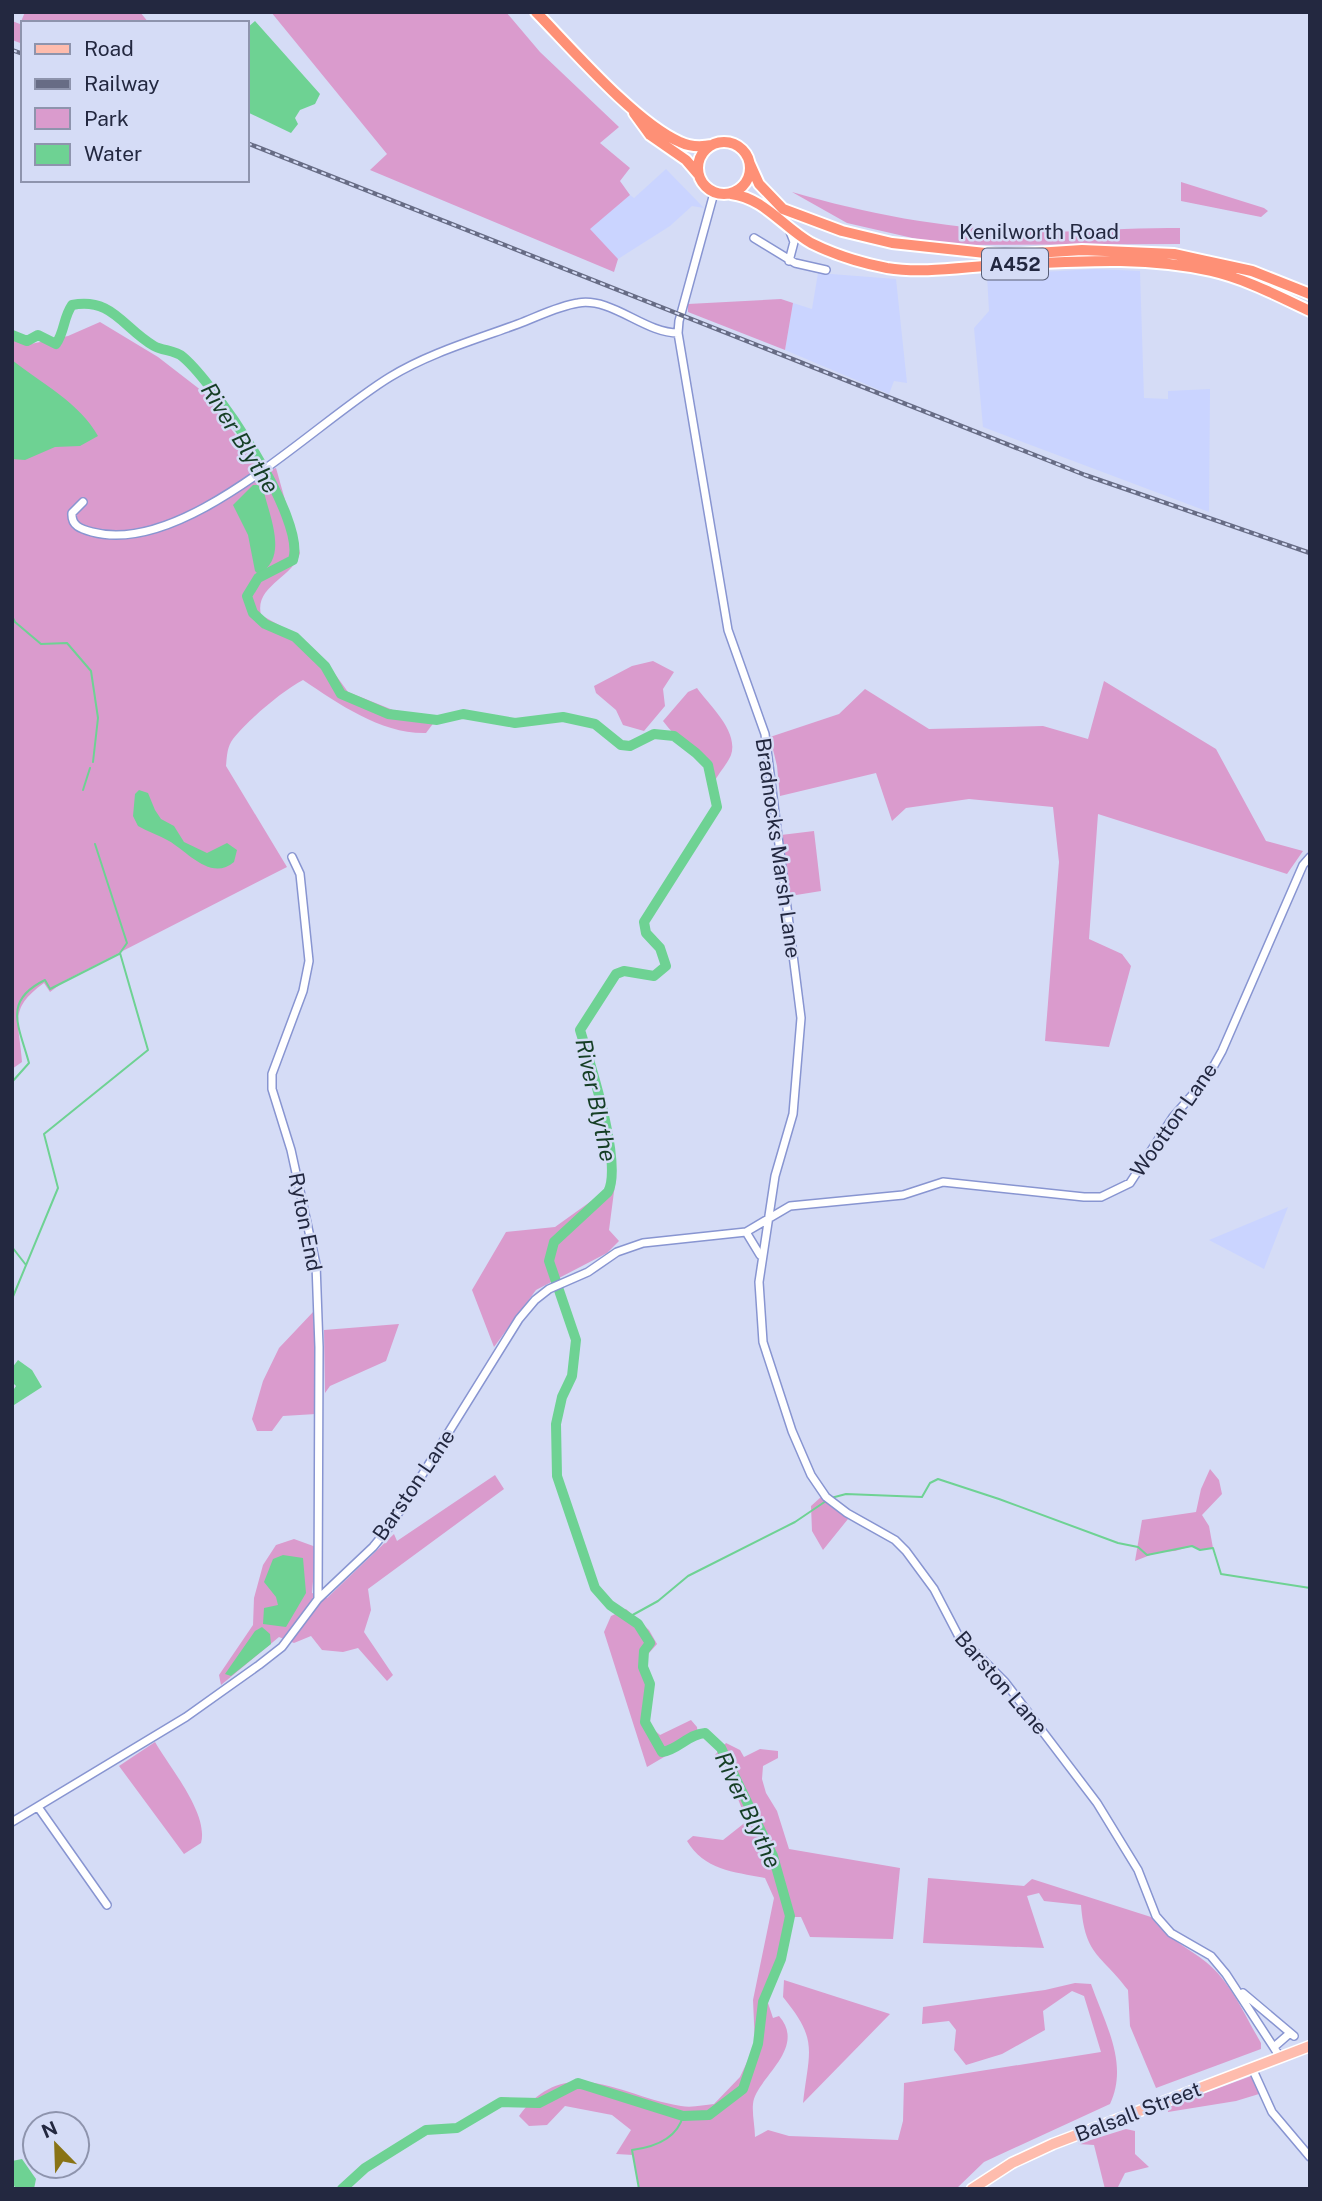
<svg xmlns="http://www.w3.org/2000/svg" width="1322" height="2201" viewBox="0 0 1322 2201" font-family="'Public Sans',sans-serif">
  <rect width="100%" height="100%" fill="#d5dcf6"/>
  <!-- built -->
  <path fill="#cad4ff" d="M666,169L704,208L692,206L670,226L618,259L589,229L630,195L634,198Z
    M1095,269L1140,271L1144,398L1168,399V391L1210,389L1209,512L983,427L974,328L989,311L987,275Z
    M818,273L896,279L907,383L894,381L889,394L785,350L793,303L812,309Z
    M1288,1207L1264,1269L1209,1240Z"/>
  <!-- green -->
  <path fill="#da9bcd" d="M25,12H140L149,23H23V44L12,40V21L20,24Z
    M271,12H506L540,52L619,127L600,143L630,168L620,181L630,195L590,229L618,259L614,272L370,170L387,154Z
    M1181,182L1264,208L1268,211L1261,217L1181,201Z
    M792,192C871,215 948,229 1030,231C1079,233 1130,227 1180,228V244L943,245L847,223Z
    M781,299L793,303L785,350L688,312V304Z
    M100,322L158,357L202,391L264,472L276,468L300,553C293,578 254,586 261,615L286,629L324,659L348,692L393,710L438,717L426,733C381,734 339,704 303,680C282,691 248,720 233,739C227,747 227,756 226,766L287,867L66,980L50,992L44,983C8,1009 19,1021 22,1062L12,1069V337L26,345L68,336Z
    M653,661L674,672L663,689L665,706L644,731L623,725L616,710L596,693L594,686L632,666Z
    M1104,681L1216,749L1266,841L1303,851L1287,874L1098,814L1089,939L1122,954L1131,966L1109,1047L1045,1041L1059,862L1053,807L969,799L906,808L892,821L876,773L780,796L777,766L770,737L839,714L865,689L929,729L1043,726L1088,739Z
    M697,688C709,705 739,731 731,755C727,765 718,773 714,783C705,753 681,746 663,721L688,692Z
    M814,831L821,891L790,896L781,835Z
    M615,1184L609,1230L619,1241L607,1253L536,1290L494,1347L472,1290L506,1232L555,1227Z
    M314,1311L316,1414L283,1416L272,1431H257L252,1419L263,1381L279,1348Z
    M399,1324L386,1361L330,1386L325,1393L324,1330Z
    M1210,1469L1219,1480L1222,1494L1202,1515L1209,1526L1213,1548L1200,1550L1192,1546L1175,1551L1158,1552L1135,1561L1142,1520L1196,1512L1201,1489Z
    M495,1475L504,1489L368,1589L371,1610L364,1632L393,1675L387,1681L358,1648L343,1652L322,1650L311,1636L294,1643L279,1637L221,1685L219,1675L253,1625L254,1598L263,1565L276,1545L294,1539L316,1547L312,1593L327,1598L394,1534L397,1541Z
    M821,1497L848,1519L823,1550L812,1531L811,1506Z
    M626,1609L649,1630L657,1644L641,1662L643,1675L650,1684L645,1722L660,1735L691,1720L697,1727L698,1737L647,1767L604,1632L611,1616Z
    M155,1742C170,1768 209,1814 201,1843L184,1854L119,1766Z
    M726,1743L740,1750L744,1757L760,1749L778,1751V1758L763,1766L762,1779L766,1793L777,1811L789,1849L900,1868L893,1939L810,1937L801,1917H787L768,2003L773,2018L779,2016C808,2049 755,2079 753,2104C752,2114 755,2127 755,2137L768,2130L789,2136L898,2140L903,2121L904,2083L1101,2052L1084,1996L1072,1991L1043,2011L1045,2030L1002,2054L966,2065L954,2050L956,2030L949,2021L922,2024L923,2007L1045,1990L1075,1983L1091,1984C1105,2024 1129,2063 1110,2104L984,2162L956,2189H639L633,2155L616,2154L631,2130L612,2115L565,2106L547,2125L529,2126L519,2116C567,2051 621,2097 681,2106C692,2108 704,2105 714,2104L740,2077L755,2045L753,2000L774,1898L765,1878C734,1872 704,1870 687,1841L693,1836L723,1840L747,1821L726,1770L715,1755Z
    M928,1878L1024,1886L1032,1879L1151,1917C1165,1937 1187,1947 1206,1962C1231,1982 1245,2016 1261,2043V2049L1156,2088L1130,2026L1128,1990C1100,1953 1085,1956 1081,1905L1044,1901L1039,1893L1027,1896L1044,1948L923,1943Z
    M784,1980L890,2014L803,2103C809,2050 819,2041 783,1997Z
    M1251,2076L1259,2094L1236,2101L1168,2112V2107Z
    M1126,2129L1135,2131V2154L1149,2167L1125,2173L1117,2189H1105L1094,2145L1078,2144Z"/>
  <!-- water -->
  <path fill="#6ed293" d="M255,21L320,94L315,104L300,110L295,118L298,124L291,133L247,112V28Z
    M12,360C41,383 80,403 98,436L80,446L55,447L25,460L12,459Z
    M253,485H258L264,492C270,518 289,559 258,574L255,571L248,535L233,505Z
    M139,790L148,793L155,810L161,819L174,826L184,842L207,853L227,843L237,850L234,862C211,882 187,851 169,841C159,835 148,832 138,826L133,816L135,794Z
    M18,1360L32,1370L42,1387L14,1405L12,1392L16,1386L12,1382V1368Z
    M283,1555L303,1558L306,1593L286,1627L263,1624L264,1608L278,1605L276,1597L264,1582L273,1559Z
    M262,1627L270,1634L271,1644L231,1676L225,1674L255,1631Z
    M22,2159L36,2179L34,2189H16L12,2182V2161Z"/>
  <g fill="none" stroke-linecap="round" stroke-linejoin="round">
    <!-- stream -->
    <path stroke="#6ed293" stroke-width="2" d="M12,616L15,622L41,644L67,643L91,671L98,718L93,762
      M83,790L90,768
      M12,1082L29,1063C19,1026 2,1001 45,980L50,989L119,954
      M12,1247L26,1265
      M12,1299L58,1188L44,1134L148,1050L120,953L127,943L95,844
      M831,1498L846,1494L922,1497L930,1483L938,1479L999,1499L1118,1543L1138,1547L1147,1555L1192,1546L1200,1550L1213,1548L1221,1574L1310,1588
      M629,1617L658,1601L688,1576L795,1522L826,1501
      M639,2189L632,2150C655,2147 677,2139 683,2116"/>
    <!-- river -->
    <path stroke="#6ed293" stroke-width="10" d="M12,335L27,341L38,335L56,344C65,331 63,318 72,305C112,297 123,328 154,346C163,351 175,350 183,357C215,384 307,520 293,560L258,578L247,596L253,613L265,624L295,637L325,666L341,694L388,714L437,720L463,714L515,723L563,717L595,724L621,745L630,746L654,734L674,736L696,753L708,765L717,807L644,922L646,933L660,948L666,966L654,976L624,971L616,974L580,1030C590,1063 623,1164 608,1192L554,1242L549,1261L576,1340L572,1376L562,1397L556,1424L557,1476L595,1588L610,1605L638,1624L650,1643L644,1651L643,1667L650,1684L645,1722L662,1752C678,1750 688,1734 705,1733L721,1748L773,1856L790,1916L781,1959L763,2002L758,2044L743,2089L709,2115L683,2116L578,2083L539,2103L501,2102L457,2128L426,2130L365,2168L342,2189"/>
    <!-- minor casing -->
    <g stroke="#8895d1" stroke-width="10">
      <path id="minor" d="M714,193L679,321L678,333L728,630L765,734L801,1018L793,1114L775,1176L759,1282L763,1342L792,1431L811,1475L826,1497L847,1513L895,1540L906,1551L934,1589L958,1635L1005,1682L1097,1803L1138,1870L1156,1916L1171,1933L1211,1956L1226,1974L1280,2057
        M789,229L794,242L789,261
        M754,238L795,263L826,270
        M83,502L72,513C71,526 81,529 92,532C185,557 314,423 390,377C429,353 475,340 518,324C537,317 558,306 578,303C612,297 644,333 678,333
        M292,857L300,874L309,961L303,991L272,1074V1089L291,1150L316,1264L319,1347L318,1598
        M746,1232L760,1255
        M38,1807L107,1905
        M12,1822L186,1717L259,1665L282,1647L318,1599L373,1547L391,1525L519,1319L535,1300L549,1289L588,1272L617,1252L643,1243L746,1232L790,1206L903,1195L943,1182L1084,1197H1101L1130,1183L1173,1117L1207,1078L1222,1051L1303,865L1310,857
        M1243,1993L1294,2036
        M1274,2047L1290,2033
        M1252,2068L1272,2112L1310,2157"/>
    </g>
    <!-- major casing -->
    <g stroke="#fff" stroke-width="13">
      <path id="major" d="M972,2189L1012,2163L1053,2144L1310,2046"/>
    </g>
    <!-- highway casing -->
    <g stroke="#fff" stroke-width="14">
      <path id="highway" d="M536,12C571,48 636,123 680,142C690,147 701,147 712,145
        M634,113L650,135L686,160L698,174
        M698 168a26 26 0 1 1 52 0a26 26 0 1 1-52 0Z
        M750,164L759,184L783,209L842,231L892,243L1004,255L1082,250L1174,254L1252,271L1310,294
        M731,194C764,198 783,227 811,243C835,255 861,263 887,268C923,274 963,267 999,265C1069,262 1142,255 1211,271C1246,279 1278,296 1310,311"/>
    </g>
    <!-- minor -->
    <use href="#minor" stroke="#fff" stroke-width="7"/>
    <!-- major -->
    <use href="#major" stroke="#febcad" stroke-width="10"/>
    <!-- highway -->
    <use href="#highway" stroke="#fe9076" stroke-width="10"/>
    <!-- rail casing -->
    <g stroke="#676c85" stroke-width="4.5">
      <path id="rail" d="M12,50L23,54
        M247,143L1085,475L1310,553"/>
    </g>
    <!-- rail -->
    <use href="#rail" stroke="#d5dcf6" stroke-width="2" stroke-dasharray="5" stroke-linecap="butt"/>
  </g>
  <g text-anchor="middle" stroke-width="5" stroke-linejoin="round" paint-order="stroke">
    <!-- shield labels -->
    <rect fill="#d5dcf6" stroke="#585e77" stroke-width="2" x="982" y="248.5" width="66" height="31" rx="5"/>
    <g font-size="19" font-weight="bold" fill="#232840">
      <text x="1015" y="271">A452</text>
    </g>
    <!-- street labels -->
    <g font-size="21" fill="#232840" stroke="#d5dcf6">
      <text x="1039" y="239">Kenilworth Road</text>
      <text transform="translate(778 848) rotate(82)" y="7">Bradnocks Marsh Lane</text>
      <text transform="translate(1174 1120) rotate(-55)" y="7">Wootton Lane</text>
      <text transform="translate(305 1222) rotate(79)" y="7">Ryton End</text>
      <text transform="translate(414 1485) rotate(-56)" y="7">Barston Lane</text>
      <text transform="translate(1001 1683) rotate(49)" y="7">Barston Lane</text>
      <text transform="translate(1138 2112) rotate(-21)" y="7">Balsall Street</text>
    </g>
    <!-- water labels -->
    <g font-size="23" font-style="italic" fill="#153e25" stroke="#d5dcf6">
      <text transform="translate(240 438) rotate(58)" y="8">River Blythe</text>
      <text transform="translate(596 1100) rotate(78)" y="8">River Blythe</text>
      <text transform="translate(748 1810) rotate(65)" y="8">River Blythe</text>
    </g>
  </g>
  <!-- border -->
  <rect width="1322" height="2201" fill="none" stroke="#232840" stroke-width="28"/>
  <!-- legend -->
  <rect x="21" y="21" width="228" height="161" fill="#d5dcf6" stroke="#8e94ad" stroke-width="2"/>
  <rect x="35" y="44" width="35" height="10" fill="#febcad" stroke="#8e94ad" stroke-width="2"/>
  <text x="84" y="56" font-size="21" fill="#232840">Road</text>
  <rect x="35" y="79" width="35" height="10" fill="#676c85" stroke="#8e94ad" stroke-width="2"/>
  <text x="84" y="91" font-size="21" fill="#232840">Railway</text>
  <rect x="35" y="108" width="35" height="21" fill="#da9bcd" stroke="#8e94ad" stroke-width="2"/>
  <text x="84" y="126" font-size="21" fill="#232840">Park</text>
  <rect x="35" y="144" width="35" height="21" fill="#6ed293" stroke="#8e94ad" stroke-width="2"/>
  <text x="84" y="161" font-size="21" fill="#232840">Water</text>
  <!-- north arrow -->
  <g transform="translate(56 2145) rotate(337)"><circle r="33" fill="#d5dcf6" stroke="#8e94ad" stroke-width="2"/>
  <path d="M0-5L12 26L0 18L-12 26Z" fill="#897315"/>
  <text y="-10" font-size="19" font-weight="bold" text-anchor="middle" fill="#232840">N</text>
  </g>
</svg>
